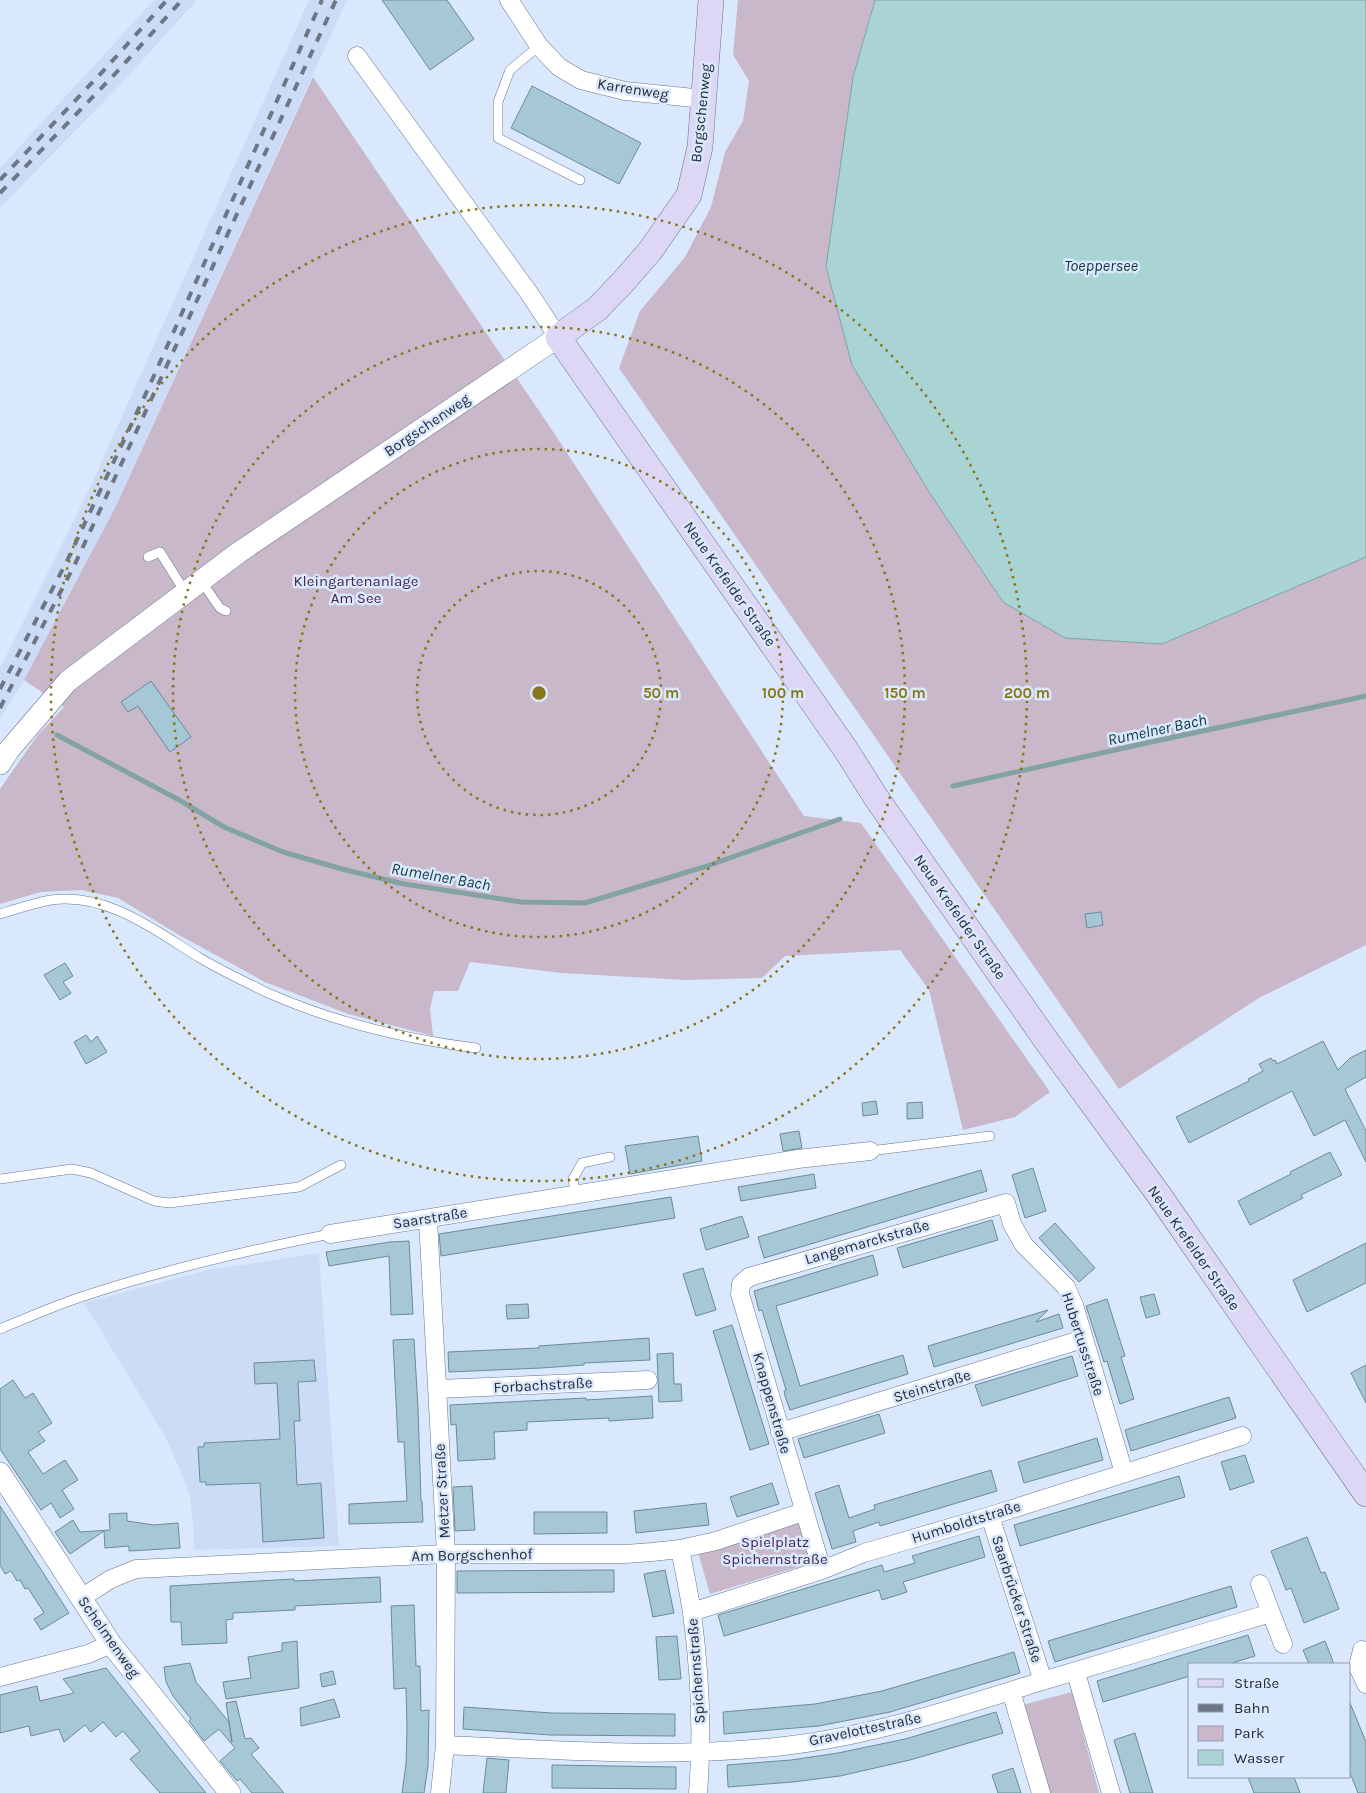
<svg xmlns="http://www.w3.org/2000/svg" width="1366" height="1793" viewBox="0 0 1366 1793" font-family="Karla,sans-serif">
  <rect width="100%" height="100%" fill="#dae8fe"/>
  <!-- built -->
  <path fill="#ccdcf7" d="M154,0H197L120,85L0,208V168Z
    M309,0H347L116,506L24,680L0,720V668L87,494Z
    M319,1253L339,1546L194,1550L193,1521L190,1498L185,1482L166,1438L84,1303L208,1270Z"/>
  <!-- green -->
  <path fill="#c8b8c9" d="M738,0H875L853,77L1162,644L1366,557V945L1259,998L1119,1089L619,368L640,311L685,257L711,207L725,152L743,121L749,81L733,55Z
    M313,77L556,436L804,816L861,823L1050,1092L1015,1117L963,1130L929,990L900,950L785,956L762,978L685,980L561,973L470,962L458,991H434L430,1009L433,1036L348,1014L265,982L179,935L118,898L81,890L41,892L0,904V789L37,736L64,707L24,680L116,506Z
    M799,1520L811,1563L710,1594L698,1552Z
    M1072,1692L1099,1793H1047L1022,1705Z"/>
  <!-- water -->
  <path fill="#a9d4d3" stroke="#82a2a4" d="M875,0H1366V557L1162,644L1065,638L1003,602L931,495L852,365L826,267L853,77Z"/>
  <g fill="none" stroke-linecap="round" stroke-linejoin="round">
    <!-- stream -->
    <path stroke="#82a2a4" stroke-width="5" d="M57,735L181,801L224,827L283,852L342,869L404,884L521,902L585,903L704,867L840,819
      M953,786L1142,744L1366,696"/>
  </g>
  <!-- building -->
  <path fill="#a6c7d6" stroke="#6b8b99" d="M382,0H447L474,39L430,70Z
    M532,86L641,143L619,184L511,128Z
    M151,681L191,737L170,752L138,706L128,712L121,702Z
    M1101,912L1103,925L1087,928L1085,914Z
    M65,963L73,976L63,982L71,993L60,1000L44,975Z
    M86,1035L91,1042L97,1036L107,1052L86,1064L74,1042Z
    M1323,1041L1338,1070L1350,1058L1366,1050V1077L1345,1089L1366,1131V1162L1345,1120L1314,1136L1292,1091L1189,1143L1176,1117L1249,1081L1248,1079L1263,1071L1259,1064L1271,1058L1273,1061L1275,1060L1277,1064Z
    M876,1101L878,1114L863,1116L862,1103Z
    M922,1102L923,1118L907,1119V1103Z
    M799,1131L802,1148L783,1151L780,1134Z
    M698,1136L702,1161L630,1174L625,1146Z
    M1330,1152L1342,1175L1301,1195L1303,1198L1250,1225L1238,1201L1291,1174L1290,1172Z
    M1033,1168L1046,1211L1025,1218L1012,1175Z
    M981,1170L987,1191L764,1258L758,1237Z
    M814,1174L816,1188L741,1201L738,1187Z
    M671,1197L675,1218L441,1256L439,1234Z
    M742,1216L749,1237L706,1250L700,1229Z
    M992,1220L998,1240L903,1268L897,1248Z
    M1055,1223L1095,1268L1079,1282L1039,1238Z
    M409,1241L413,1314L391,1315L389,1256L329,1266L326,1252L390,1242Z
    M1366,1243V1283L1307,1312L1293,1280Z
    M873,1255L878,1275L776,1306L800,1386L903,1355L908,1374L790,1410L785,1396L784,1391L786,1390L762,1310L759,1311L754,1291Z
    M703,1268L716,1310L696,1316L683,1274Z
    M1154,1294L1160,1314L1146,1318L1140,1297Z
    M1107,1299L1125,1356L1121,1357L1134,1399L1120,1404L1107,1361L1104,1362L1086,1306Z
    M528,1304L529,1318L507,1319L506,1305Z
    M1048,1310L1036,1322L1059,1314L1063,1328L934,1367L928,1346Z
    M732,1325L769,1444L750,1450L713,1331Z
    M649,1338L650,1360L584,1363V1365L541,1368L449,1372L448,1352L539,1348V1346Z
    M414,1339L418,1408L421,1501H422L423,1522L349,1524V1504L407,1501L404,1442H398L393,1340Z
    M673,1353L674,1384H681L682,1401L659,1402L657,1354Z
    M1072,1356L1078,1376L982,1406L975,1385Z
    M314,1360L316,1381L298,1382L300,1421H294L297,1485L321,1483L324,1538L263,1542L260,1483L206,1485V1482H200L198,1447H204V1443L280,1439L277,1383L255,1384L254,1363Z
    M1366,1365V1403L1351,1373Z
    M13,1380L25,1398L33,1393L52,1423L38,1432L45,1441L28,1452L43,1474L65,1460L78,1480L62,1490L74,1509L60,1518L51,1503L41,1510L0,1449V1389Z
    M652,1396L653,1418L609,1421V1418L527,1422V1430L494,1432L495,1459L458,1461L456,1424L451,1425L450,1405L586,1398V1400Z
    M1229,1397L1236,1418L1131,1451L1125,1430Z
    M879,1414L885,1433L804,1458L798,1439Z
    M1097,1438L1103,1460L1024,1483L1018,1462Z
    M1245,1455L1254,1482L1230,1490L1221,1462Z
    M991,1470L997,1491L880,1526L879,1522L853,1531L856,1542L832,1549L815,1493L839,1485L849,1518L875,1509L874,1505Z
    M1179,1476L1185,1497L1020,1546L1014,1525Z
    M772,1483L779,1504L737,1517L730,1497Z
    M472,1486L475,1530L455,1531L453,1487Z
    M706,1503L709,1525L636,1533L634,1511Z
    M0,1506L69,1613L41,1630L34,1619L44,1613L28,1588L25,1589L20,1580L17,1581L11,1571L5,1574L0,1565Z
    M534,1512H607V1533L534,1534Z
    M127,1513V1521L154,1525L178,1523L180,1548L129,1551V1546L105,1548L104,1531L70,1554L55,1532L73,1520L80,1532L110,1530L109,1514Z
    M979,1536L985,1557L903,1582L907,1592L882,1600L879,1590L724,1636L718,1615L882,1565L884,1572L915,1563L912,1556Z
    M1307,1537L1321,1573L1325,1572L1339,1609L1304,1623L1291,1588L1286,1590L1271,1551Z
    M614,1570V1592L457,1593V1571Z
    M665,1570L674,1613L653,1617L644,1574Z
    M380,1577L381,1602L295,1606V1610L233,1613V1619L226,1620L227,1643L182,1645L181,1622H171L170,1586L294,1579V1581Z
    M1231,1586L1237,1607L1055,1662L1048,1641Z
    M414,1605L416,1666H420L421,1711L429,1710L428,1766L424,1793H402L406,1764L407,1729L406,1688L394,1689L391,1606Z
    M1248,1635L1255,1656L1229,1664H1190V1676L1103,1702L1097,1681Z
    M677,1636L681,1679L659,1680L656,1637Z
    M297,1641L299,1688L226,1699L223,1682L251,1678L248,1657L282,1651V1643Z
    M1325,1641L1334,1664H1309L1303,1650Z
    M1014,1652L1020,1673L890,1712L819,1726L724,1734L723,1712L815,1704L882,1691Z
    M190,1663L196,1682L229,1722L232,1742L226,1703L236,1701L245,1739L251,1738L259,1748L251,1754L284,1793H252L240,1779L237,1781L220,1761L235,1748L219,1729L204,1741L189,1721L191,1719L173,1696L166,1682L164,1667Z
    M106,1668L177,1757L206,1793H160L130,1759L140,1751L123,1731L116,1737L103,1722L91,1732L85,1725L64,1742L59,1729L31,1736L29,1726L0,1733V1695L37,1686L40,1701L74,1693L63,1679Z
    M333,1671L336,1684L322,1687L320,1674Z
    M334,1699L340,1717L301,1726L300,1708Z
    M1350,1703L1366,1742V1793H1358L1350,1773Z
    M464,1707L552,1713L675,1714V1736L551,1735L463,1729Z
    M996,1712L1003,1733L910,1760L840,1776L793,1782L728,1787L727,1765L791,1760L838,1753L905,1739Z
    M1135,1733L1143,1760L1153,1793H1130L1114,1740Z
    M487,1758L509,1760L506,1793H483Z
    M552,1765L676,1767V1789L552,1788Z
    M1013,1768L1021,1793H998L992,1775Z
    M1248,1777H1294L1300,1793H1254Z"/>
  <g fill="none" stroke-linecap="round" stroke-linejoin="round">
    <!-- service casing -->
    <g stroke="#67768f" stroke-width="10">
      <path id="service" d="M539,46L510,70L498,102V138L580,180
        M148,557L160,552L185,592
        M201,581L220,608L226,611
        M0,914C16,909 34,903 51,900C107,892 156,931 200,958C222,971 245,982 268,993C336,1023 403,1039 476,1048
        M870,1151L990,1136
        M0,1179L72,1169L91,1173L154,1201L169,1203L299,1187L341,1165
        M576,1196L573,1179L582,1163L610,1157
        M0,1329C26,1318 52,1307 78,1298C161,1270 245,1251 330,1234"/>
    </g>
    <!-- minor casing -->
    <g stroke="#67768f" stroke-width="19">
      <path id="minor" d="M509,0L539,46L559,67L581,80L625,91L704,99
        M357,56L529,293L558,337
        M428,1219L446,1554L445,1745L440,1793
        M330,1234L798,1159L870,1151
        M437,1389L648,1380
        M780,1432L1083,1339
        M990,1516L1043,1681
        M680,1549C684,1570 689,1592 692,1613C700,1673 703,1733 698,1793
        M822,1570L740,1294L741,1284L749,1277L1006,1203L1012,1224L1024,1245L1066,1287L1074,1305L1124,1473
        M1260,1584L1271,1613
        M81,1598L111,1579L136,1569L446,1554H625L652,1552L680,1549L716,1541L803,1512
        M692,1612L822,1570L864,1553L990,1516L1242,1436
        M1362,1650L1358,1667L1366,1684
        M1076,1673L1111,1793
        M0,1677L88,1654L111,1644
        M1011,1691L1041,1793
        M445,1745C558,1750 672,1759 784,1746C871,1736 956,1708 1039,1682C1116,1659 1194,1636 1271,1613L1283,1644"/>
    </g>
    <!-- tertiary casing -->
    <g stroke="#67768f" stroke-width="22">
      <path id="tertiary" d="M0,764L9,750L68,681L238,553L558,337
        M0,1473L111,1644L230,1793"/>
    </g>
    <!-- secondary casing -->
    <g stroke="#67768f" stroke-width="26">
      <path id="secondary" d="M711,0L700,147L689,195L650,251L623,282L597,309L558,337L846,750L877,799L1048,1043L1159,1195L1366,1494"/>
    </g>
    <!-- service -->
    <use href="#service" stroke="#fff" stroke-width="9"/>
    <!-- minor -->
    <use href="#minor" stroke="#fff" stroke-width="18"/>
    <!-- tertiary -->
    <use href="#tertiary" stroke="#fff" stroke-width="21"/>
    <!-- secondary -->
    <use href="#secondary" stroke="#ded6f5" stroke-width="25"/>
    <!-- rail -->
    <path stroke="#6d7685" stroke-width="4" stroke-dasharray="9 9" stroke-linecap="butt" d="M0,180L106,68L167,0
      M0,193L114,75L182,0
      M0,689L67,561L148,389L322,0
      M0,708L75,564L336,0"/>
  </g>
  <!-- distance rings -->
  <g fill="none" stroke="#88761a" stroke-width="2.5" stroke-dasharray="2.5 5">
    <circle cx="539" cy="693" r="122"/>
    <circle cx="539" cy="693" r="244"/>
    <circle cx="539" cy="693" r="366"/>
    <circle cx="539" cy="693" r="488"/>
  </g>
  <g text-anchor="middle" stroke-width="5" stroke-linejoin="round" paint-order="stroke">
    <!-- street labels -->
    <g font-size="15" fill="#262c36" stroke="#dae8fe">
      <text transform="translate(633 89) rotate(9)" y="5">Karrenweg</text>
      <text transform="translate(701 113) rotate(-84)" y="5">Borgschenweg</text>
      <text transform="translate(427 425) rotate(-34)" y="5">Borgschenweg</text>
      <text transform="translate(730 584) rotate(55)" y="5">Neue Krefelder Straße</text>
      <text transform="translate(960 917) rotate(55)" y="5">Neue Krefelder Straße</text>
      <text transform="translate(430 1218) rotate(-9)" y="5">Saarstraße</text>
      <text transform="translate(867 1242) rotate(-16)" y="5">Langemarckstraße</text>
      <text transform="translate(1194 1248) rotate(55)" y="5">Neue Krefelder Straße</text>
      <text transform="translate(1083 1344) rotate(72)" y="5">Hubertusstraße</text>
      <text transform="translate(543 1385) rotate(-3)" y="5">Forbachstraße</text>
      <text transform="translate(932 1386) rotate(-17)" y="5">Steinstraße</text>
      <text transform="translate(772 1403) rotate(74)" y="5">Knappenstraße</text>
      <text transform="translate(442 1491) rotate(-93)" y="5">Metzer Straße</text>
      <text transform="translate(966 1522) rotate(-17)" y="5">Humboldtstraße</text>
      <text transform="translate(472 1555) rotate(-1)" y="5">Am Borgschenhof</text>
      <text transform="translate(1017 1599) rotate(72)" y="5">Saarbrücker Straße</text>
      <text transform="translate(109 1637) rotate(55)" y="5">Schelmenweg</text>
      <text transform="translate(696 1671) rotate(-94)" y="5">Spichernstraße</text>
      <text transform="translate(865 1729) rotate(-12)" y="5">Gravelottestraße</text>
    </g>
    <!-- park labels -->
    <g font-size="15" fill="#48264a" stroke="#dae8fe">
      <text x="356" y="586">Kleingartenanlage<tspan x="356" dy="17">Am See</tspan></text>
      <text x="775" y="1547">Spielplatz<tspan x="775" dy="17">Spichernstraße</tspan></text>
    </g>
    <!-- water labels -->
    <g font-size="16" font-style="italic" fill="#103a3a" stroke="#dae8fe">
      <text x="1101" y="271">Toeppersee</text>
      <text transform="translate(1157 729) rotate(-12)" y="6">Rumelner Bach</text>
      <text transform="translate(441 876) rotate(10)" y="6">Rumelner Bach</text>
    </g>
  </g>
  <circle cx="539" cy="693" r="8" fill="#88761a" stroke="#dae8fe" stroke-width="2.5"/>
  <g font-size="15" text-anchor="middle" font-weight="bold" fill="#88761a" stroke="#dae8fe" stroke-width="5" stroke-linejoin="round" paint-order="stroke">
    <text x="661" y="698">50 m</text>
    <text x="783" y="698">100 m</text>
    <text x="905" y="698">150 m</text>
    <text x="1027" y="698">200 m</text>
  </g>
  <!-- legend -->
  <rect x="1188" y="1663" width="162" height="115" fill="#dae8fe" stroke="#929dae"/>
  <rect x="1198" y="1679" width="25" height="8" fill="#ded6f5" stroke="#929dae"/>
  <text x="1234" y="1688" font-size="15" fill="#262c36">Straße</text>
  <rect x="1198" y="1704" width="25" height="8" fill="#6d7685" stroke="#929dae"/>
  <text x="1234" y="1713" font-size="15" fill="#262c36">Bahn</text>
  <rect x="1198" y="1726" width="25" height="15" fill="#c8b8c9" stroke="#929dae"/>
  <text x="1234" y="1738" font-size="15" fill="#262c36">Park</text>
  <rect x="1198" y="1750" width="25" height="15" fill="#a9d4d3" stroke="#929dae"/>
  <text x="1234" y="1763" font-size="15" fill="#262c36">Wasser</text>
</svg>
